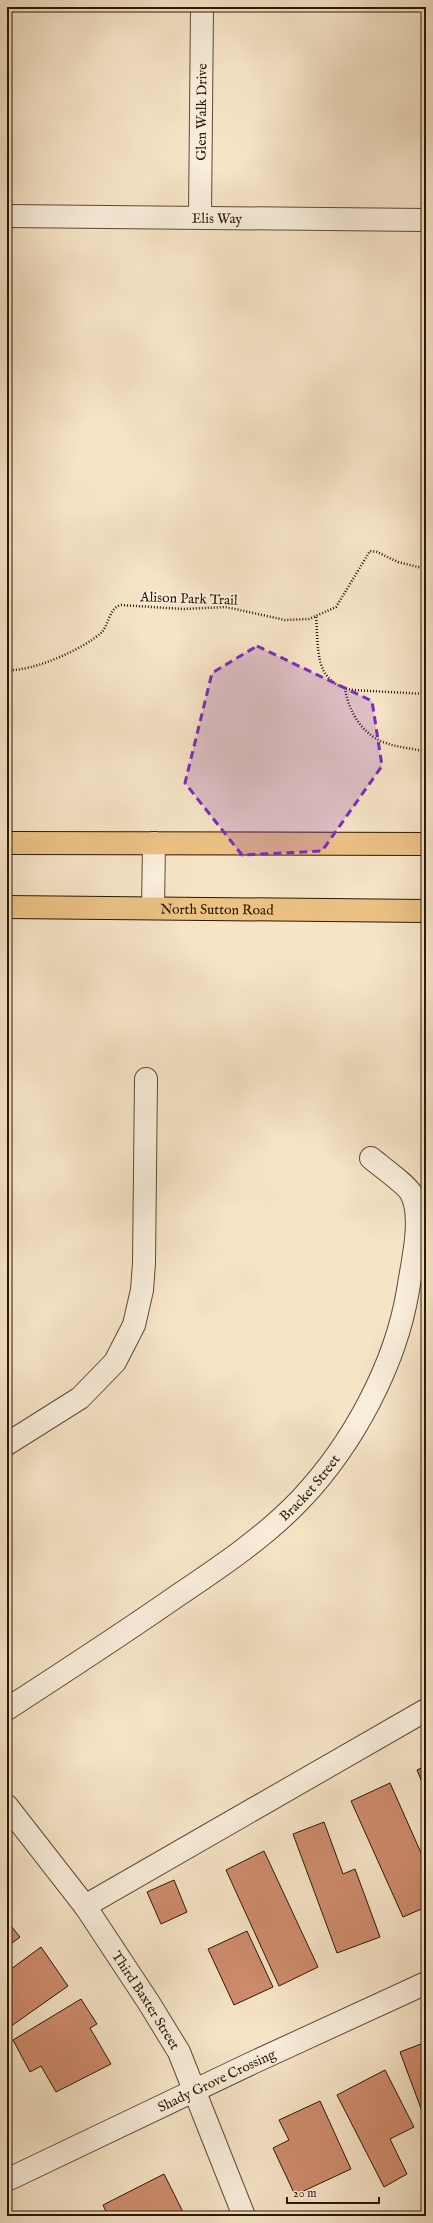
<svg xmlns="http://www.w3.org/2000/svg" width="433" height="2223" viewBox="0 0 433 2223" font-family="'IM FELL English',serif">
  <rect width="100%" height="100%" fill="#f6e4c7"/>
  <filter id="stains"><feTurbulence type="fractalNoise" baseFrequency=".005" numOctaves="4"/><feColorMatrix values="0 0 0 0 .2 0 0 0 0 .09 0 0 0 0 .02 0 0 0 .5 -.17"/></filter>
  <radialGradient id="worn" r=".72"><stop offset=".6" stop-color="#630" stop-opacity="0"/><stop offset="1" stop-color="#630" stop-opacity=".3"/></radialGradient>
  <!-- building -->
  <path fill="#ce8c6d" stroke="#2b1802" d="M426,1766V1792L417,1770Z
    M390,1783L426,1864V1907L403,1917L351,1801Z
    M324,1822L343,1874L355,1869L380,1937L337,1953L293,1834Z
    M264,1851L318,1967L279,1986L226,1870Z
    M174,1880L187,1912L161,1924L147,1892Z
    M7,1921L20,1937L7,1947Z
    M247,1931L273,1987L234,2005L208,1949Z
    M41,1947L68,1986L7,2029V1972Z
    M81,1999L97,2024L90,2028L111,2064L56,2092L41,2066L30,2072L13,2040Z
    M426,2042V2122L400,2052Z
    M385,2070L414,2127L390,2139L407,2174L384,2187L337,2095Z
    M320,2101L351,2169L295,2195L273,2148L289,2140L279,2120Z
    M164,2174L185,2216H108L103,2205Z
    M94,2212L96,2216H84Z"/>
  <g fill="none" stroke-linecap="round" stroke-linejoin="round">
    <!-- minor casing -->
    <g stroke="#5e4b33" stroke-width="24">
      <g id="minor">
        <path id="s1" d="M7,216L426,220"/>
        <path id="s2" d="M200,217L202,7"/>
        <path d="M153,908L154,843"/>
        <path d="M7,1444L80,1398L115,1362L134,1325L142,1290L144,1263L146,1079"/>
        <path id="s3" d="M7,1709C64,1672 121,1635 177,1596C220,1567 265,1537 301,1499C353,1444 396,1364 408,1290C412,1264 424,1217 411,1193C406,1184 380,1166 371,1158"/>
        <path id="s4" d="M7,1806L85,1906L149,2003L179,2052L244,2216"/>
        <path d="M85,1906L426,1710"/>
        <path id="s5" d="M7,2180L252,2063L426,1983"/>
      </g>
    </g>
    <!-- major casing -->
    <g stroke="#2b1802" stroke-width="24">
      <g id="major">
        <path d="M7,843L426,844"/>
        <path id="s6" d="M7,907L426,911"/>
      </g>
    </g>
    <!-- path -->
    <path stroke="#2b1802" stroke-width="2.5" stroke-dasharray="1 2" stroke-linecap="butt" d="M316,617C319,649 313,683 353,690L426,694
      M7,670C32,672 84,649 102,632C109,624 109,608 121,605L183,609L226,607L285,620L309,619L336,607L370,551L377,552L398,562L426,569
      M345,688C348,711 363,736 386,743C399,748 413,748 426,752"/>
    <!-- minor -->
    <use href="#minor" stroke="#f9eddb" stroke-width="22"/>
    <!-- major -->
    <use href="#major" stroke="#ebc284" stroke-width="22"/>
  </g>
  <!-- marked area -->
  <path fill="#7b2cbf" fill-opacity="0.2" stroke="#7b2cbf" stroke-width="3" stroke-dasharray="8 5" stroke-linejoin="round" d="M257,646L372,701L382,766L322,851L242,855L185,783L212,673Z"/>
  <g text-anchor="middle" stroke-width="4" stroke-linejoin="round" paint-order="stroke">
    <!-- street labels -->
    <g font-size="14" fill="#2b1802" stroke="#f9eddb">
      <text dy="5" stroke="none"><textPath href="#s2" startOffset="105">Glen Walk Drive</textPath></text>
      <text dy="5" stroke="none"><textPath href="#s1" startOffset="210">Elis Way</textPath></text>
      <text transform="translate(189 598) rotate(2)" y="5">Alison Park Trail</text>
      <text dy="5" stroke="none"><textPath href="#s6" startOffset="210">North Sutton Road</textPath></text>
      <text dy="5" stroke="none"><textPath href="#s3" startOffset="376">Bracket Street</textPath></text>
      <text dy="5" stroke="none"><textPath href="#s4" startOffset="239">Third Baxter Street</textPath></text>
      <text dy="5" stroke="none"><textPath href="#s5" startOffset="232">Shady Grove Crossing</textPath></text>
    </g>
  </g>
  <!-- margin -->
  <rect width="433" height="2223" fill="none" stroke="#f6e4c7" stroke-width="24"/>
  <rect x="8" y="8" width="417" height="2207" fill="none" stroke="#2b1802" stroke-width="2"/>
  <rect x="12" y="12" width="409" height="2199" fill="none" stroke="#2b1802"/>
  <!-- scale -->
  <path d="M287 2197v6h92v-6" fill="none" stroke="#2b1802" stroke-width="2"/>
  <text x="293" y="2197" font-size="12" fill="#2b1802" stroke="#f9eddb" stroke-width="3" paint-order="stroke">20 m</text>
  <rect width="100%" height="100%" filter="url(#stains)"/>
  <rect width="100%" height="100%" fill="url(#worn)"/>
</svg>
